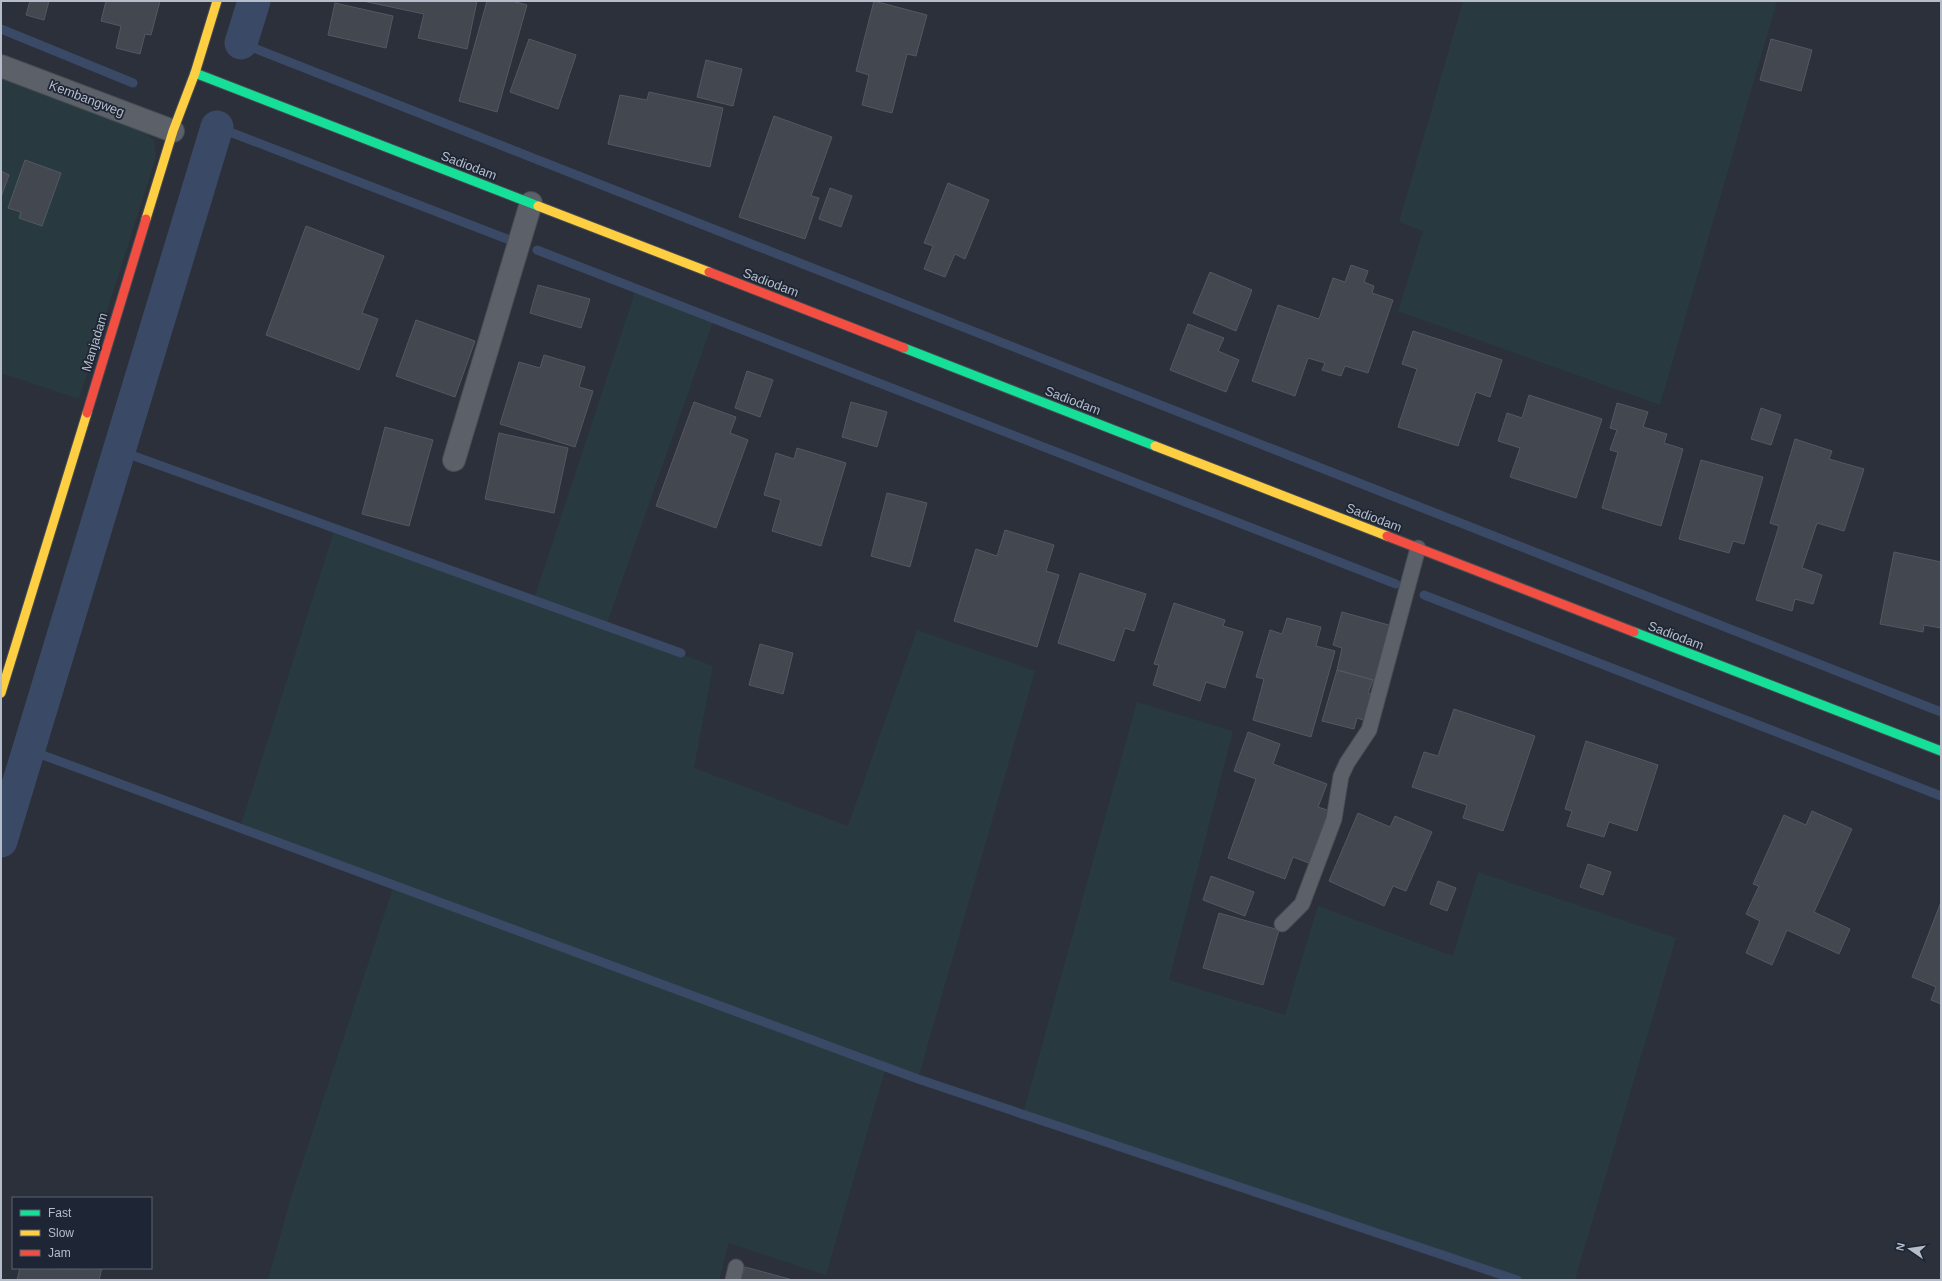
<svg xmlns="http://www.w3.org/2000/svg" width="1942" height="1281" viewBox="0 0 1942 1281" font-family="Arial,sans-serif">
  <rect width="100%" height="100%" fill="#2b303a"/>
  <!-- green -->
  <path fill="#283a40" d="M1463,1H1777L1660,405L1398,311L1423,231L1399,222Z
    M1,78L142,130L154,140L156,157L79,399L1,373Z
    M636,289L714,319L606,626L713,666L694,768L848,826L917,630L1035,671L918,1079L886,1067L826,1275L729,1243L719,1280H268L291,1197L394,885L240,828L335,528L534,599Z
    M1137,702L1233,731L1169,980L1285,1015L1318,906L1453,956L1478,872L1676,938L1575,1280H1517L1023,1114Z"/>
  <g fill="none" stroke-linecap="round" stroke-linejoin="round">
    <!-- stream -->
    <path stroke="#3a4965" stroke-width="9" d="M1,29L133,83
      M241,43L1941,712
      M217,127L507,239
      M537,250L1396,584
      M120,451L681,653
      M1424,595L1941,796
      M29,750L918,1079L1517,1280"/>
    <!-- canal -->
    <path stroke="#3a4965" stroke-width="33" d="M241,43L254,1
      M1,841L217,127"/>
  </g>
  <!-- building -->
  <path fill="#43474f" stroke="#535861" d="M30,1H49L44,20L26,15Z
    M106,1H160L151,35L145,34L140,54L116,48L121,26L101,21Z
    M363,1H477L467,49L418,38L424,14Z
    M487,1H512L527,5L497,112L459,101Z
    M874,1L927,15L916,56L907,54L892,113L862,105L869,75L856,71Z
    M335,3L393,16L386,48L328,35Z
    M529,39L576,55L558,109L510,92Z
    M1771,39L1812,50L1801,91L1760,80Z
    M706,60L742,69L733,106L697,97Z
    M649,92L723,108L710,167L608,144L620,95L647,100Z
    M774,116L832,137L811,196L819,198L805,239L739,217Z
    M25,160L61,173L42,226L19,218L21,212L8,208Z
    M1,171L9,175L1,197Z
    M948,183L989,200L965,259L955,254L945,277L924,269L933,246L924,243Z
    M830,188L852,196L841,227L819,219Z
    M306,226L384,256L362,313L378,319L359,370L266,335Z
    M1351,265L1368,271L1364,282L1374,286L1372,293L1393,300L1368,373L1345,366L1341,376L1322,370L1325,363L1308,358L1295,396L1252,381L1278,305L1319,319L1333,278L1345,282Z
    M1210,272L1252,290L1236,331L1193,313Z
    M538,285L590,299L581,328L530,313Z
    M416,320L475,341L455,397L396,376Z
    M1188,324L1224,338L1218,351L1239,360L1226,392L1170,370Z
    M1413,331L1502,360L1490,397L1476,392L1458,446L1398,427L1417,369L1402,364Z
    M544,355L585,367L579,387L593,391L575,447L500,424L519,362L540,368Z
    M747,371L773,380L760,417L735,408Z
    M1529,395L1602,419L1576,498L1510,477L1520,448L1498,441L1507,413L1522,418Z
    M694,402L736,417L730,433L748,440L716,528L656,506Z
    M851,402L887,412L877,447L842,437Z
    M1617,403L1648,412L1643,427L1667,434L1664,443L1683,449L1661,526L1602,508L1618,452L1610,450L1617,430L1610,428Z
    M1761,408L1781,415L1771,445L1751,439Z
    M385,427L433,440L409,526L362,514Z
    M499,433L568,448L554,513L485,499Z
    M1795,439L1832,451L1829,459L1864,469L1844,531L1817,523L1802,568L1822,575L1813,604L1795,599L1792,611L1756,600L1779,526L1770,523Z
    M797,448L846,463L821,546L772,531L781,500L764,495L776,453L794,459Z
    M1701,460L1763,477L1744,544L1733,541L1729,553L1679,539Z
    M887,493L927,503L910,567L871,556Z
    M1005,530L1054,545L1046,571L1059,575L1037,647L954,621L976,549L997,556Z
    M1894,552L1941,562V628L1924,625L1923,632L1880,624Z
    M1080,573L1146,594L1134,631L1125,628L1114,661L1058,643Z
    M1174,603L1225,620L1223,626L1243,632L1225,688L1206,682L1200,701L1153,685L1159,665L1154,664Z
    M1342,612L1396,627L1381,682L1337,670L1342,648L1333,645Z
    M1287,618L1321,627L1316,646L1335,651L1311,737L1253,720L1264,679L1256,677L1270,630L1282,634Z
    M760,644L793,653L783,694L749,685Z
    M1337,670L1373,680L1368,693L1376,696L1369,722L1357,718L1354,729L1322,721Z
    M1454,709L1535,736L1503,831L1463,818L1467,805L1412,787L1424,752L1438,756Z
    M1248,732L1280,744L1273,764L1327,784L1318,807L1333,812L1314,865L1293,857L1285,879L1228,858L1256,779L1234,771Z
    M1586,741L1658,765L1637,831L1609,822L1604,837L1567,826L1572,811L1565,809Z
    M1812,811L1852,829L1814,912L1850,929L1839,954L1787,930L1772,965L1746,953L1760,921L1746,914L1759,886L1753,884L1784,815L1806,825Z
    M1358,813L1390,827L1395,816L1432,832L1406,891L1393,886L1384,906L1329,881Z
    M1588,864L1611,872L1603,895L1580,887Z
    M1211,876L1254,892L1245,916L1203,900Z
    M1438,881L1456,888L1447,911L1430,904Z
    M1941,902V1004L1931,1000L1936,987L1912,977Z
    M1219,913L1279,930L1263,985L1203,968Z
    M745,1267L793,1280H741Z
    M20,1268L69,1269L102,1268L99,1280H17Z"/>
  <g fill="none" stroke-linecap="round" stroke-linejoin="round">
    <!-- lane casing -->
    <g stroke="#474b52" stroke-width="17">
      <path id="lane" d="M1282,924L1302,904L1334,819L1341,776L1347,763L1369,730L1418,548
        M733,1280L736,1267"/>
    </g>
    <!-- street casing -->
    <g stroke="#474b52" stroke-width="24">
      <path id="street" d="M1,66L173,131
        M454,460L531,203"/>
    </g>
    <!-- fast casing -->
    <g stroke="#474b52" stroke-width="11">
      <path id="fast" d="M195,73L538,206
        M904,348L1155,446
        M1634,632L1941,751"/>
    </g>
    <!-- slow casing -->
    <g stroke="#474b52" stroke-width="11">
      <path id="slow" d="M538,206L709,272
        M146,219L173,131L195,73L217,1
        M1155,446L1387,536
        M1,693L87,413"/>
    </g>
    <!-- jam casing -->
    <g stroke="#474b52" stroke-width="11">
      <path id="jam" d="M709,272L904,348
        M87,413L146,219
        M1387,536L1634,632"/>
    </g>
    <!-- lane -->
    <use href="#lane" stroke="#5c6068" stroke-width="15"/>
    <!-- street -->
    <use href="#street" stroke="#5c6068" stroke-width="22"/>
    <!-- fast -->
    <use href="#fast" stroke="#16e098" stroke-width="9"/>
    <!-- slow -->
    <use href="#slow" stroke="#ffcf43" stroke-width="9"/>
    <!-- jam -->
    <use href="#jam" stroke="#f24e42" stroke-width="9"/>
  </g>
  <g text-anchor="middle" stroke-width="3.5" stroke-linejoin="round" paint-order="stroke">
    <!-- street labels -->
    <g font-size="13" fill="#b6bdca" stroke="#1e2635">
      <text transform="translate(87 98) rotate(21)" y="5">Kembangweg</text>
      <text transform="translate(469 165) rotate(21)" y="5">Sadiodam</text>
      <text transform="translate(771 282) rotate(21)" y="5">Sadiodam</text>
      <text transform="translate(94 342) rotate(-73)" y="5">Manjadam</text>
      <text transform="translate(1073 400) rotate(21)" y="5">Sadiodam</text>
      <text transform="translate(1374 517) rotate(21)" y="5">Sadiodam</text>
      <text transform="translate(1676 635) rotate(21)" y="5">Sadiodam</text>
    </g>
  </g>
  <!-- border -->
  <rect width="1942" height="1281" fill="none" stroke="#b6bdca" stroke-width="4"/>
  <!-- legend -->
  <rect x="12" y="1197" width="140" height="72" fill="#1e2635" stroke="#5b6271"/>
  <rect x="20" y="1210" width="20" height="6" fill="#16e098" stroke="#5b6271"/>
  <text x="48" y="1217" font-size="12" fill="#b6bdca">Fast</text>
  <rect x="20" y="1230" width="20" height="6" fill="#ffcf43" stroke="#5b6271"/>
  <text x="48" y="1237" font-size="12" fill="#b6bdca">Slow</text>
  <rect x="20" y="1250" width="20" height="6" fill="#f24e42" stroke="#5b6271"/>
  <text x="48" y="1257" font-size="12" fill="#b6bdca">Jam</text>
  <!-- north arrow -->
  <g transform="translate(1910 1249) rotate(283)" stroke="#1e2635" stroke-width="3" paint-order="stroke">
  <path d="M0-3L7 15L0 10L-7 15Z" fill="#b6bdca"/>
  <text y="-6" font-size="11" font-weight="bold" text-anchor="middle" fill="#b6bdca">N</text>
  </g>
</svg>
